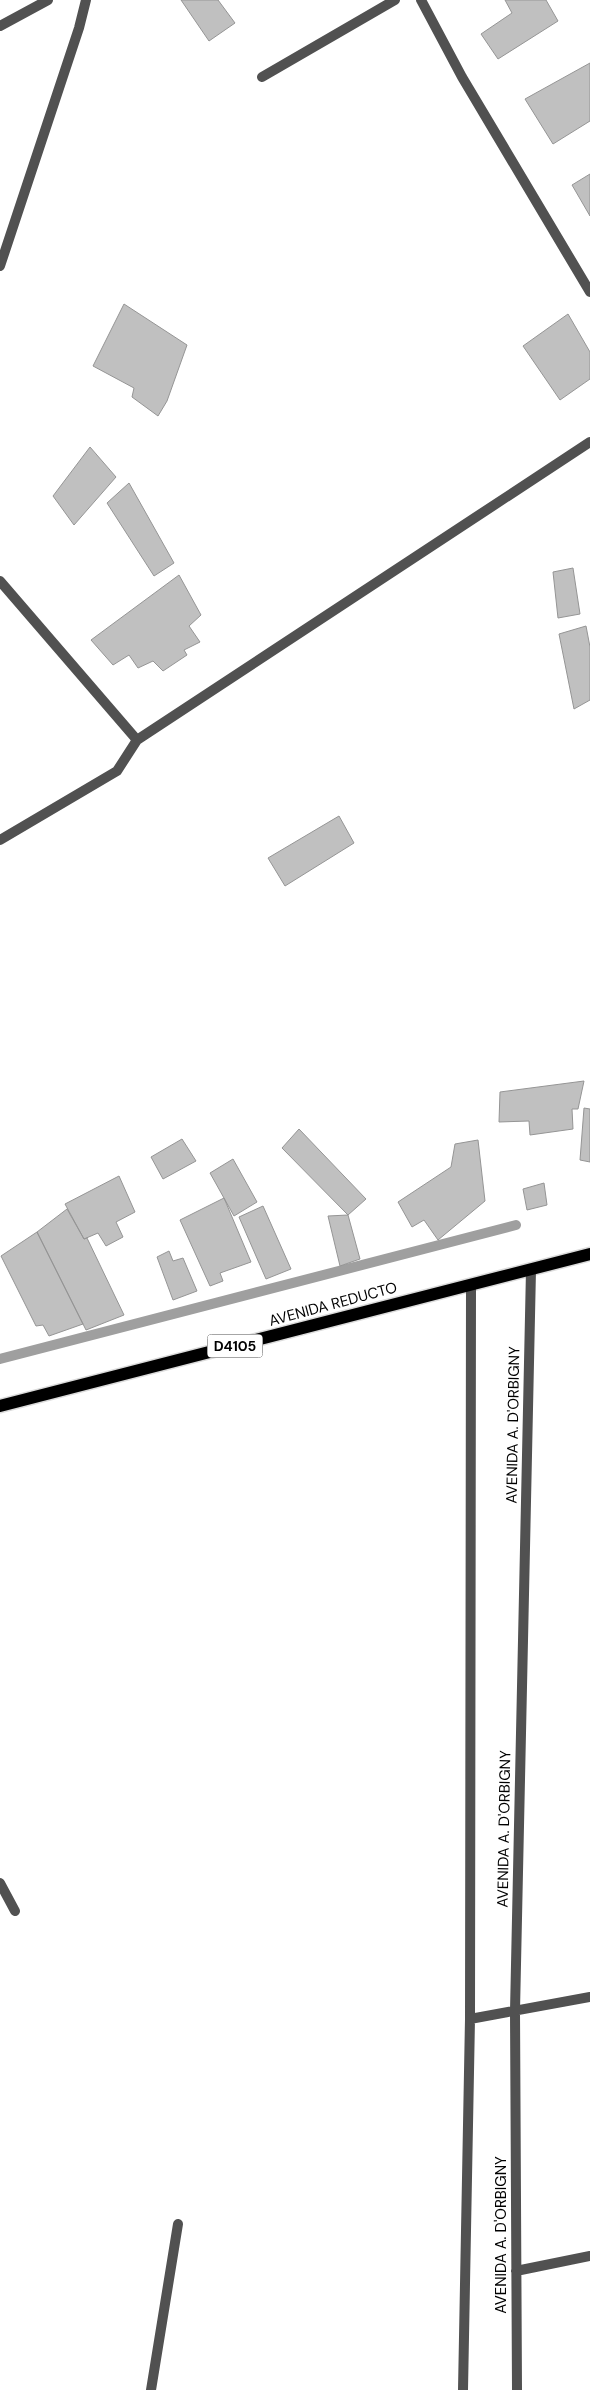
<svg xmlns="http://www.w3.org/2000/svg" width="590" height="2390" viewBox="0 0 590 2390" font-family="'DM Sans',sans-serif">
  <rect width="100%" height="100%" fill="#fff"/>
  <g fill="none" stroke-linecap="round" stroke-linejoin="round">
    <!-- stream -->
    <path stroke="#9f9f9f" stroke-width="10" d="M0,1359L516,1225"/>
  </g>
  <!-- building -->
  <path fill="#c0c0c0" stroke="#959595" d="M181,0H218L235,23L209,41Z
    M505,0H546L558,21L498,59L481,34L512,13Z
    M590,63V121L553,144L525,99Z
    M590,174V216L572,185Z
    M124,304L187,345L167,401L158,416L132,397L134,388L93,366Z
    M568,314L590,352V379L560,400L523,346Z
    M90,447L116,477L74,525L53,496Z
    M129,483L174,563L154,576L107,503Z
    M573,568L580,614L558,618L553,572Z
    M179,575L201,615L189,626L200,642L184,650L187,655L163,671L153,661L138,668L129,655L113,665L91,640Z
    M586,626L590,647V700L574,709L559,634Z
    M339,816L354,843L285,886L268,858Z
    M584,1081L578,1109H572L573,1129L530,1135L529,1121L499,1122L500,1092Z
    M584,1108L590,1109V1162L580,1160Z
    M299,1129L366,1199L348,1215L282,1148Z
    M182,1139L196,1161L163,1179L151,1157Z
    M478,1140L485,1201L438,1240L424,1220L412,1227L398,1202L451,1167L455,1144Z
    M233,1159L257,1202L234,1216L210,1173Z
    M119,1176L135,1212L116,1222L123,1237L106,1246L98,1233L84,1239L65,1204Z
    M544,1183L547,1205L527,1210L523,1189Z
    M224,1198L251,1262L220,1273L223,1281L210,1286L180,1220Z
    M263,1206L291,1269L266,1279L239,1217Z
    M67,1209L84,1239L87,1238L124,1315L86,1330L37,1232Z
    M348,1215L360,1259L340,1266L328,1216Z
    M37,1232L83,1324L49,1336L43,1325L36,1326L1,1256Z
    M169,1251L173,1261L183,1258L197,1291L173,1300L157,1257Z"/>
  <g fill="none" stroke-linecap="round" stroke-linejoin="round">
    <!-- primary casing -->
    <g stroke="#dbdbdb" stroke-width="15">
      <path id="primary" d="M0,1406L590,1254"/>
    </g>
    <!-- street -->
    <path stroke="#515151" stroke-width="10" d="M421,0L462,77L590,292
      M0,26L48,0
      M262,77L395,0
      M0,266L79,28L86,0
      M0,581L137,740
      M0,840L117,771L137,740L590,442
      M0,1883L15,1911
      M470,2019L590,1997
      M516,2271L590,2256
      M151,2390L178,2224
      M463,2390L470,2019L471,1285
      M517,2390L515,2011L531,1270"/>
    <!-- primary -->
    <use href="#primary" stroke="#000" stroke-width="12"/>
  </g>
  <g text-anchor="middle" stroke-width="5" stroke-linejoin="round" paint-order="stroke">
    <!-- shield labels -->
    <rect fill="#fff" stroke="#4c4c4c" stroke-width="1" x="207.5" y="1334.5" width="55" height="23" rx="4"/>
    <g font-size="14" font-weight="bold" fill="#000">
      <text x="235" y="1351">D4105</text>
    </g>
    <!-- street labels -->
    <g font-size="15" fill="#000" stroke="#fff">
      <text transform="translate(333 1304) rotate(-15)" y="5">AVENIDA REDUCTO</text>
      <text transform="translate(513 1425) rotate(-89)" y="5">AVENIDA A. D'ORBIGNY</text>
      <text transform="translate(504 1829) rotate(-89)" y="5">AVENIDA A. D'ORBIGNY</text>
      <text transform="translate(501 2235) rotate(-90)" y="5">AVENIDA A. D'ORBIGNY</text>
    </g>
  </g>
</svg>
